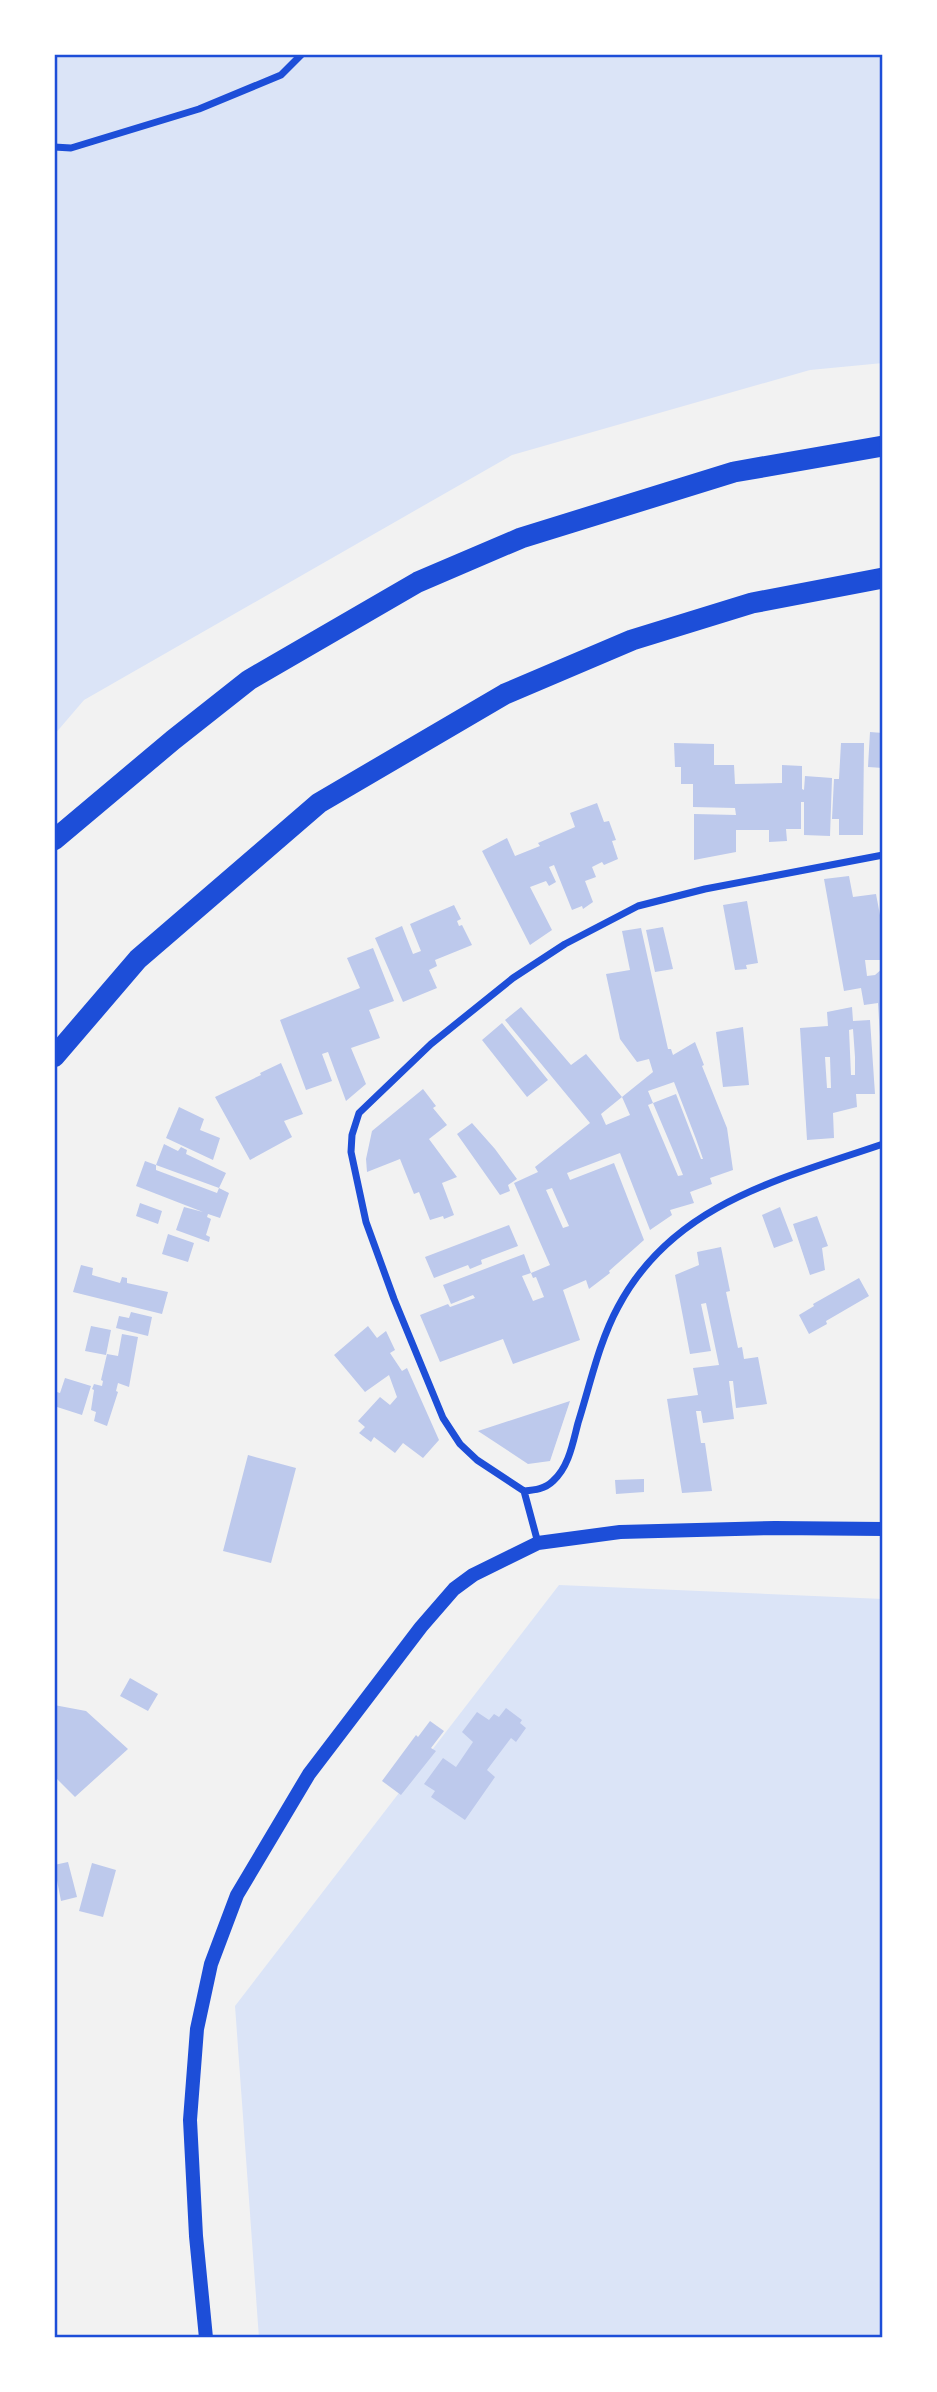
<svg xmlns="http://www.w3.org/2000/svg" width="937" height="2392" viewBox="0 0 937 2392" font-family="Lato,sans-serif">
  <rect width="100%" height="100%" fill="#f2f2f2"/>
  <!-- green -->
  <path fill="#dbe4f7" d="M54,54H883V363L810,370L512,455L84,700L54,735Z
    M559,1585L883,1599V2338H259L235,2006Z"/>
  <!-- building -->
  <path fill="#bdc9ec" fill-rule="evenodd" d="M870,732L883,733V768L868,767Z
    M674,743L714,744V765H734L735,784L782,783V765L802,766V789L804,790L805,776L832,778L830,836L804,835V802H801V829H786L787,841L769,842V830H736V852L694,860V814L736,815L735,808L693,807V784H681V767H675Z
    M841,743H864L863,835H839V819H832L834,779H839Z
    M597,803L604,822L609,821L616,840L612,841L618,859L604,865L602,862L592,867L596,877L585,881L593,902L583,909L582,906L572,910L554,865L549,867L556,882L549,886L546,881L530,887L552,930L530,945L482,851L507,838L515,856L540,846L538,843L575,827L570,813Z
    M849,876L853,897L876,894L883,931V960H865L867,976L875,975L883,968V1053H881L878,1003L864,1005L861,988L844,991L824,879Z
    M747,901L758,963L746,965L747,969L735,970L723,905Z
    M454,905L461,919L457,921L459,926L462,925L472,945L435,960L437,966L429,970L437,988L403,1002L375,938L402,926L413,954L421,951L410,924Z
    M663,927L673,969L655,972L646,930Z
    M641,928L668,1049H671L673,1055L695,1042L704,1065L702,1066L727,1128L733,1170L710,1178L712,1184L690,1192L694,1203L670,1210L672,1215L650,1230L620,1153L567,1173L570,1180L614,1163L644,1240L609,1271L610,1273L589,1289L586,1280L563,1290L580,1340L513,1364L503,1339L440,1362L420,1315L448,1304L450,1307L475,1298L473,1295L451,1304L443,1285L524,1254L531,1273L522,1276L533,1301L544,1297L536,1277L533,1278L531,1273L550,1265L514,1183L538,1172L535,1167L590,1123L505,1020L521,1007L571,1065L586,1054L622,1097L653,1072L649,1059L637,1062L620,1039L606,974L630,970L622,931ZM674,1082L696,1139L703,1159H701L676,1094L653,1103L648,1091ZM622,1097L630,1115L606,1125L601,1114ZM653,1103L675,1155L683,1175L678,1176L648,1105ZM552,1188L569,1226L563,1228L546,1190Z
    M373,948L394,1001L369,1010L380,1038L351,1048L366,1084L346,1101L328,1052L322,1054L332,1081L306,1090L280,1020L360,988L347,958Z
    M852,1007L853,1021L870,1020L875,1094H856L857,1107L833,1113L834,1138L807,1140L800,1028L828,1026L827,1012ZM853,1029L855,1057V1075H851L849,1030ZM825,1057H830L831,1088H827Z
    M502,1023L548,1080L527,1097L482,1040Z
    M743,1027L749,1085L723,1087L716,1032Z
    M281,1063L303,1114L284,1121L292,1137L250,1160L215,1097L261,1075L260,1073Z
    M423,1089L436,1106L433,1108L447,1125L429,1139L457,1177L442,1183L454,1215L444,1219L443,1216L430,1220L419,1192L414,1194L400,1159L367,1172L366,1159L372,1131Z
    M179,1107L204,1119L200,1130L220,1138L213,1160L166,1138Z
    M472,1123L495,1149L517,1179L508,1185L510,1191L500,1195L457,1134Z
    M164,1144L178,1151L181,1147L187,1150L186,1154L226,1173L219,1188L156,1165Z
    M145,1161L156,1165V1170L217,1193L219,1188L229,1193L220,1218L208,1214L207,1217L211,1219L206,1235L210,1237L209,1242L176,1230L184,1207L203,1212L136,1186Z
    M140,1203L162,1211L158,1224L136,1216Z
    M780,1207L793,1241L774,1248L762,1215Z
    M817,1216L828,1246L822,1248L825,1270L810,1275L793,1224Z
    M509,1225L518,1246L481,1260L482,1264L470,1269L468,1265L434,1278L425,1257Z
    M168,1234L194,1243L188,1262L162,1254Z
    M721,1247L730,1291L726,1292L738,1348L742,1347L744,1359L758,1357L767,1404L736,1408L733,1381H729L734,1419L703,1423L701,1411H696L701,1443H705L712,1491L682,1493L667,1399L698,1395L693,1368L719,1365L706,1303L701,1304L711,1351L690,1354L675,1275L699,1265L697,1252Z
    M81,1265L93,1268L92,1275L120,1283L122,1277L127,1278V1283L168,1292L162,1314L73,1292Z
    M859,1278L869,1296L826,1321L827,1324L809,1334L799,1315L814,1306L813,1304Z
    M131,1312L152,1317L148,1336L116,1328L119,1316L129,1318Z
    M91,1326L111,1330L106,1355L85,1351Z
    M368,1326L377,1338L386,1331L395,1350L390,1353L402,1371L407,1368L439,1440L423,1458L403,1443L395,1453L374,1437L371,1442L359,1433L365,1427L358,1421L380,1397L390,1405L397,1397L389,1375L365,1392L334,1355Z
    M122,1334L138,1337L129,1387L118,1383L116,1391L118,1392L107,1426L94,1421L96,1412L91,1410L94,1390L92,1389L94,1384L102,1386L103,1381L101,1380L107,1354L118,1356Z
    M65,1378L91,1386L82,1415L54,1406V1391L60,1393Z
    M570,1401L550,1461L528,1464L478,1431Z
    M248,1455L296,1468L271,1563L223,1551Z
    M644,1479V1492L616,1494L615,1480Z
    M130,1678L158,1694L148,1711L120,1696Z
    M54,1705L86,1711L128,1749L75,1797L54,1776Z
    M506,1708L522,1720L520,1723L526,1728L516,1742L511,1738L487,1770L495,1777L465,1820L431,1797L435,1791L424,1784L443,1758L456,1767L473,1742L462,1732L477,1712L489,1720L494,1714L499,1717Z
    M430,1721L444,1731L431,1748L436,1751L401,1795L382,1781L416,1735L418,1737Z
    M68,1862L77,1897L61,1901L54,1865Z
    M92,1863L116,1870L103,1917L79,1911Z"/>
  <g fill="none" stroke-linecap="round" stroke-linejoin="round">
    <!-- minor -->
    <path stroke="#1d4ed8" stroke-width="7" d="M54,147L71,148L199,109L281,75L302,54
      M524,1491C535,1490 545,1489 553,1481C569,1467 573,1442 578,1423C590,1385 599,1342 618,1307C673,1203 781,1179 883,1144
      M538,1543L524,1491L477,1460L460,1444L443,1418L394,1299L366,1222L351,1152L352,1135L359,1113L431,1044L513,978L565,944L638,906L705,889L883,855"/>
    <!-- secondary -->
    <path stroke="#1d4ed8" stroke-width="14" d="M206,2338L196,2236L190,2120L197,2029L211,1964L237,1895L309,1774L421,1627L454,1589L473,1575L538,1543L620,1532L775,1528L883,1529"/>
    <!-- motorway -->
    <path stroke="#1d4ed8" stroke-width="21" d="M54,840L173,740L249,680L418,582L521,538L734,472L883,446
      M54,1057L138,959L319,803L505,694L632,640L752,603L883,578"/>
  </g>
  <!-- border -->
  <rect width="937" height="2392" fill="none" stroke="#ffffff" stroke-width="112"/>
  <rect x="56" y="56" width="825" height="2280" fill="none" stroke="#1d4ed8" stroke-width="2.5"/>
</svg>
